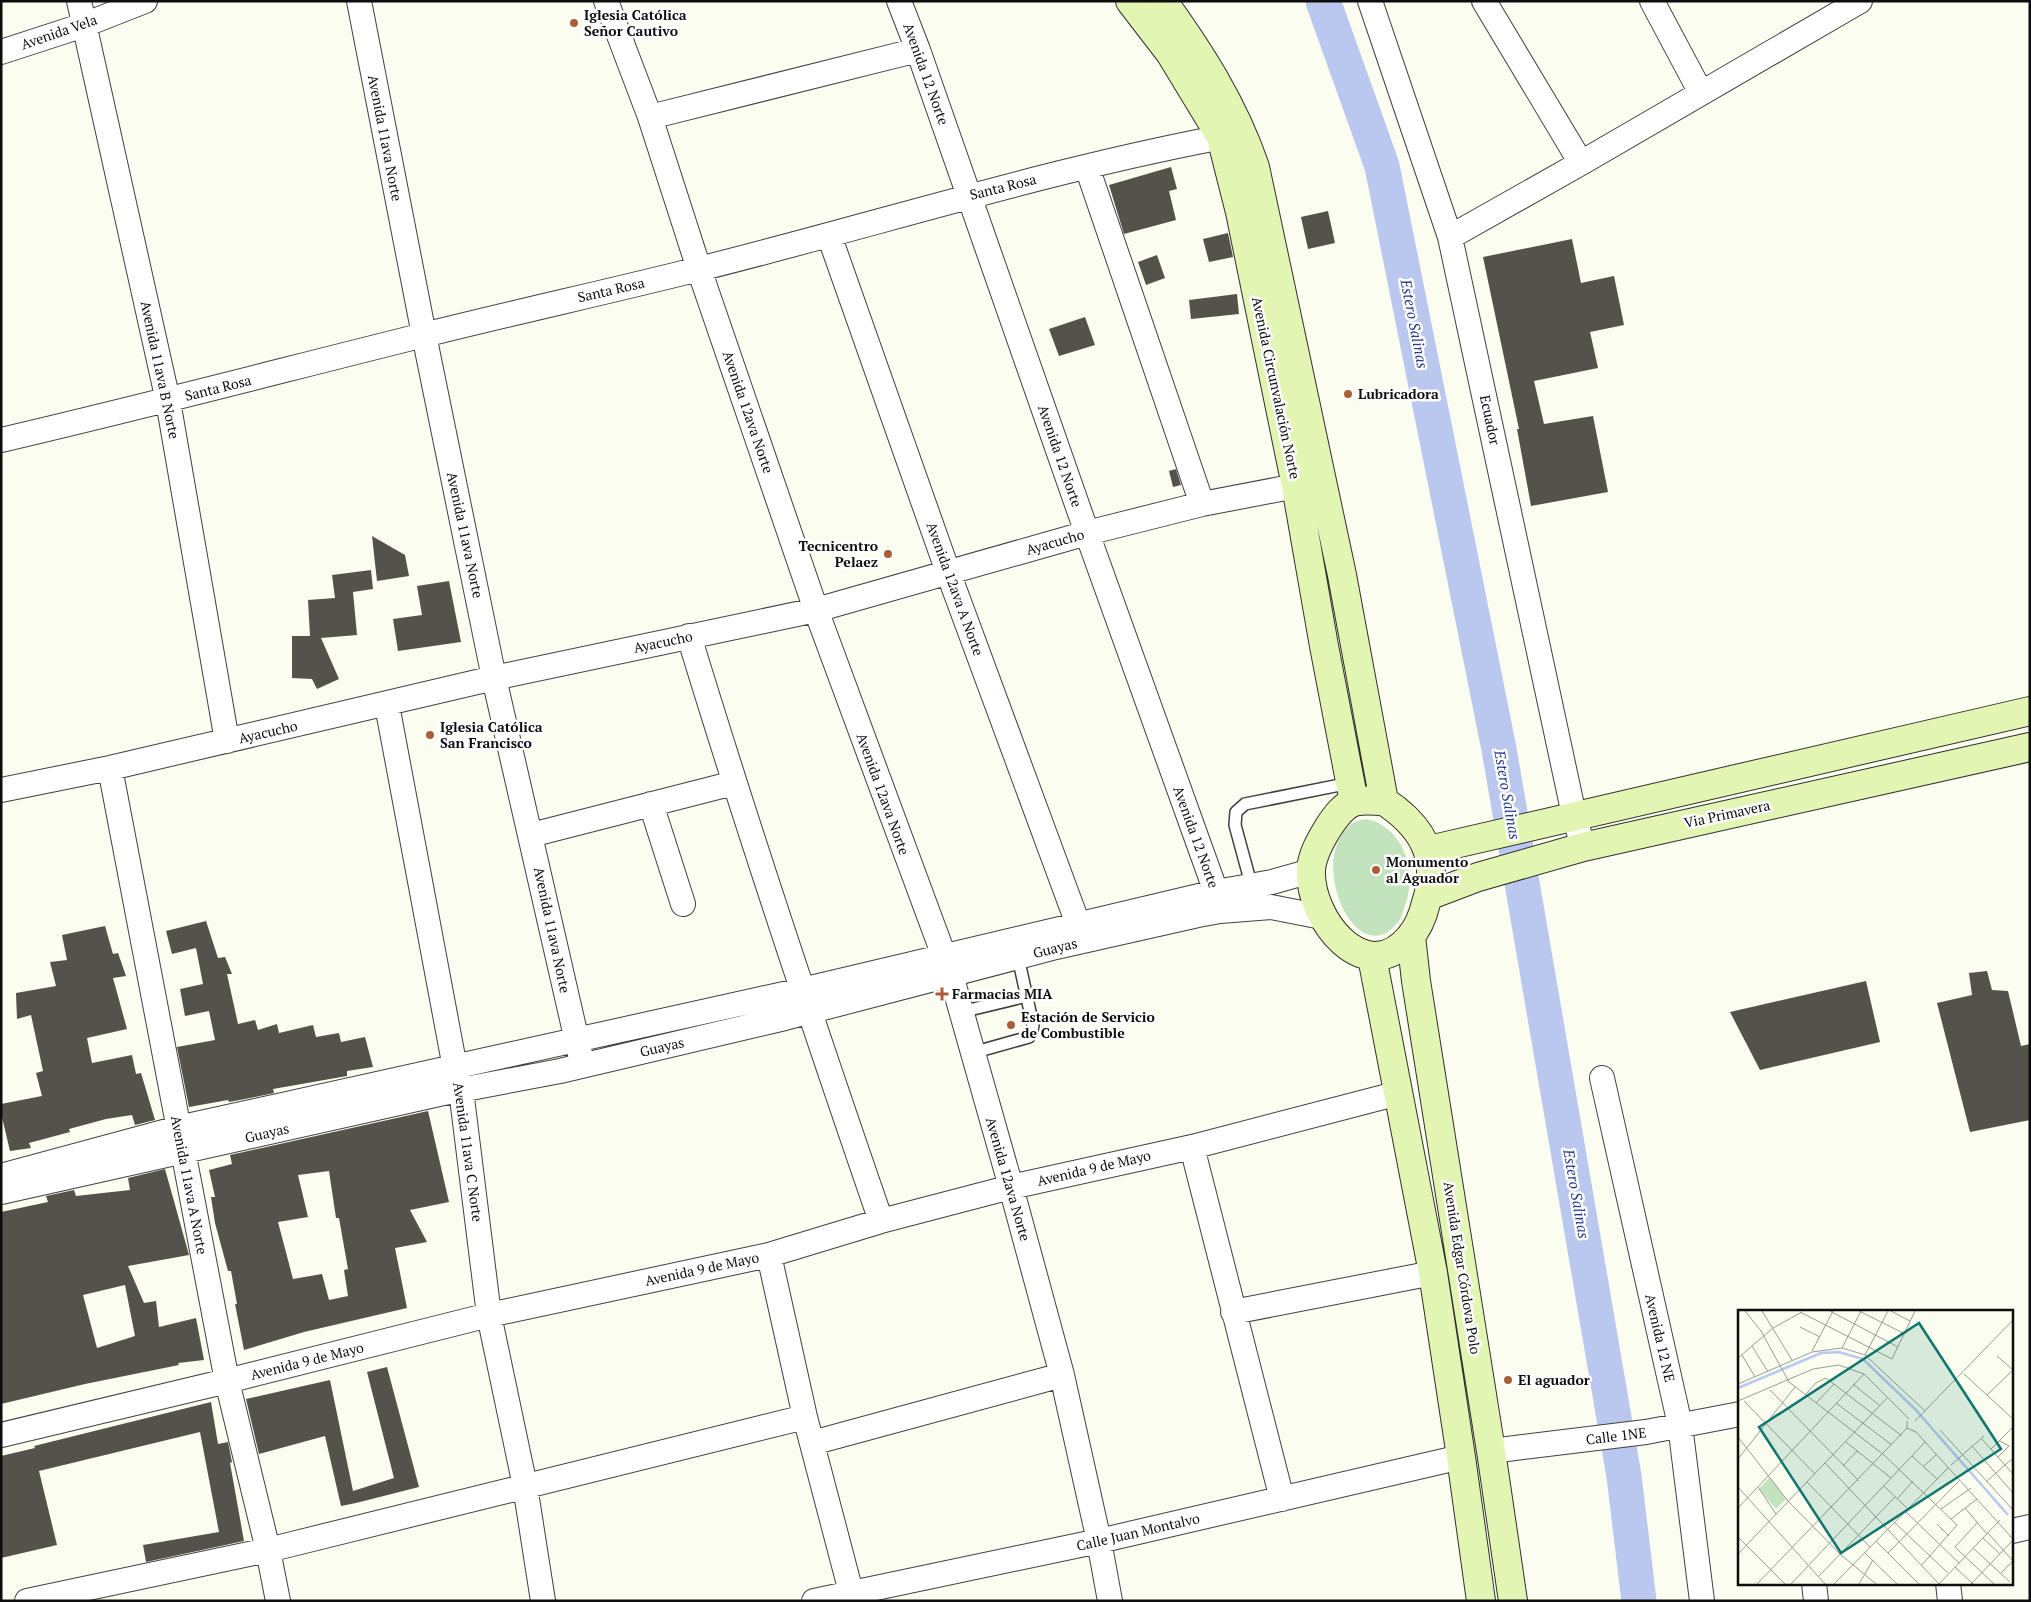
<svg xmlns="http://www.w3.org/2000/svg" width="2031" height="1602" viewBox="0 0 2031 1602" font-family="'PT Serif',serif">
  <rect width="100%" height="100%" fill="#fafdef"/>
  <!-- green -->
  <path fill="#c2e3bd" d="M1365,819C1370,820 1376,821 1380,824C1409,840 1416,880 1404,908C1403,913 1401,919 1398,922C1361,970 1316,880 1340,838C1346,827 1352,821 1365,819Z"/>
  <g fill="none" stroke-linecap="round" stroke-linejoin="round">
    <!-- river -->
    <path stroke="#bac7ee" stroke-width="35" d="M1323,1L1382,166L1499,749L1624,1476L1639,1601"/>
  </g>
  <!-- building -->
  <path fill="#54524b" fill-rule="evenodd" d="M1171,167L1177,189L1169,191L1176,220L1124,234L1109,185Z
    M1328,211L1335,243L1308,249L1301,217Z
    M1228,233L1233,257L1209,262L1203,239Z
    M1572,239L1581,283L1614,276L1624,325L1590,332L1598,368L1534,381L1544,424L1593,416L1608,492L1531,506L1517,429H1519L1483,257Z
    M1157,255L1165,278L1146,285L1138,262Z
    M1237,294L1239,314L1191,319L1189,300Z
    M1085,317L1095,345L1059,356L1049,329Z
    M1176,469L1181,485L1173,487L1169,471Z
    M372,536L405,555L409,576L377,581Z
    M371,570L373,589L353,592L357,635L321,638L339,679L317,689L312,679L292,678V636H310L308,600L335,598L332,575Z
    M449,581L461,642L398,651L393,619L422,615L417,586Z
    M206,921L218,958L225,957L232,974H227L238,1024L255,1020L258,1030L277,1024L279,1033L313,1025L316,1037L339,1033L341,1042L365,1037L373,1067L347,1071V1076L273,1089L274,1093L245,1099L229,1102L228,1100L189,1107L177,1047L215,1040L209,1011L185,1016L180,989L203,984L196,948L172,954L166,931Z
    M105,926L113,954L118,953L126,976L113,978L127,1029L87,1038L92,1063L132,1055L136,1074L141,1073L155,1120L135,1125L132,1115L106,1119L69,1129L70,1132L29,1143L31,1148L10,1151L1,1113V1104L42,1096L36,1073L43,1071L31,1015L17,1019L16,993L56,986L50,962L67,960L62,935Z
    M1987,971L1992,990L2008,991L2021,1046L2030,1044V1120L1970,1132L1937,1003L1972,995L1969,973Z
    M1866,981L1880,1042L1760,1070L1730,1012Z
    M428,1111L449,1202L410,1210L427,1242L395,1248L407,1308L304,1332L244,1350L235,1304H237L231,1271H228L215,1223L211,1197H215L209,1170L232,1164L230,1155ZM329,1171L336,1218H339L348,1269L344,1270L348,1296L329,1300L322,1274L293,1279L278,1222L308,1217L298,1175Z
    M165,1169L189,1255L128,1266L144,1303L156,1301L159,1327L196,1318L204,1360L178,1363L179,1365L85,1384L1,1404V1212L48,1202L46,1196L74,1190L76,1196L130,1190L128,1178ZM125,1285L135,1336L97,1348L83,1295Z
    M387,1367L419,1487L356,1503L355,1500L356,1503L341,1506L325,1436L259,1454L246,1399L330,1380L353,1491L394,1478L367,1372Z
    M211,1402L218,1444L228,1442L232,1462L230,1463L244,1541L146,1562L143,1545L219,1532L200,1432L39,1471L57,1545L1,1558V1456L35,1448L34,1446Z"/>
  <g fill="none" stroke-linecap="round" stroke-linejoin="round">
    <!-- service casing -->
    <g stroke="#404040" stroke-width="14">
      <path id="service" d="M1251,884L1235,825L1236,812L1245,804L1350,783
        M961,1012L1027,996
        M972,1053L1029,1037L1032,1033L1033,1025L1018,957"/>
    </g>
    <!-- minor casing -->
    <g stroke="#404040" stroke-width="26">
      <path id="minor" d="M79,1L168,401L227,741
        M359,1L424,335L494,678L580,1054
        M606,1L650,117L699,269L816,610L951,975L1011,1187L1062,1375L1099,1541L1110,1601
        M899,1L918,50L1087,533L1216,892L1219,907
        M1370,1L1450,237L1574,815L1583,847
        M1484,1L1581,163L1860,1
        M1652,1L1701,93
        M1,52L84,25L145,1
        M650,117L918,50
        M1087,167L1202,504
        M829,235L948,572L1078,924L1080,939
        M1450,237L1581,163
        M1,440C143,407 283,370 424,335C516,312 607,292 699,269C879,224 1056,167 1239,134
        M689,636C749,833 814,1027 881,1221
        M387,705L455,1068L461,1090L489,1315L525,1486L543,1601
        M110,768L227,1381L268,1550L278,1601
        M1,790L110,768L494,678L816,610L1087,533L1202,504L1296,486L1313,485
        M651,804L683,904
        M531,835L734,783
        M1602,1078L1680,1425L1702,1601
        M1192,1147L1282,1499
        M1,1176L178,1128L802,990L1216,892L1272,882L1311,871
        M1,1192L439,1094L560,1071L785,1018L1056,947L1198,915L1220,911L1271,907L1322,917
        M769,1255L805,1417L851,1592
        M1233,1312L1433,1273
        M1,1435L227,1381L489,1315L769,1255L881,1221L1011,1187L1192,1147L1399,1093
        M812,1443L1062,1375
        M1491,1451L1646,1432L1740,1414
        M2012,1531L2030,1527
        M1814,1583L1816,1601
        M1948,1583L1950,1601
        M27,1601L268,1550L805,1417
        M814,1601L1099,1541L1461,1457"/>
    </g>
    <!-- secondary casing -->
    <g stroke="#2f2f2f" stroke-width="30">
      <path id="secondary" d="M1130,1L1170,53L1221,137L1240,212L1296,486L1324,646L1354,802
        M1163,1C1201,54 1234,105 1255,167L1342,575L1384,801
        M1384,801C1422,826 1441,857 1426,903C1423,915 1418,928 1410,937C1366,990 1309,920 1311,870C1312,855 1320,841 1328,828C1334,819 1342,806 1354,802C1363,799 1375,801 1384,801Z
        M1429,850L2030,711
        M1428,896L1478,877L1583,847L2030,747
        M1411,936L1416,981L1491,1451L1513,1601
        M1372,957L1433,1273L1461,1457L1481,1601"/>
    </g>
    <!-- service -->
    <use href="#service" stroke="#fff" stroke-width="11"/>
    <!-- minor -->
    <use href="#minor" stroke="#fff" stroke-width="24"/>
    <!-- secondary -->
    <use href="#secondary" stroke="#e3f5b2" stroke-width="28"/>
  </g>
  <!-- markers -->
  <g fill="#ab5d37" stroke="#fff" stroke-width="2">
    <circle cx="574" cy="23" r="5"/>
    <circle cx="1348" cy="394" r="5"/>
    <circle cx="888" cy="554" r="5"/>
    <circle cx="430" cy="735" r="5"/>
    <circle cx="1376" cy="870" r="5"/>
    <path d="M939.5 986.5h5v5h5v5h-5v5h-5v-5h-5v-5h5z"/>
    <circle cx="1011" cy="1025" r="5"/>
    <circle cx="1508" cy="1380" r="5"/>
  </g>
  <g text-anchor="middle" stroke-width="5" stroke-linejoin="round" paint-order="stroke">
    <!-- poi labels -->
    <g font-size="14" font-weight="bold" fill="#0d0d0d" stroke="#fff" text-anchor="start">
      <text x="584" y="20">Iglesia Católica<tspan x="584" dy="16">Señor Cautivo</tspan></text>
      <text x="1358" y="399">Lubricadora</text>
      <text x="878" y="551" text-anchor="end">Tecnicentro<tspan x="878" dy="16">Pelaez</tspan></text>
      <text x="440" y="732">Iglesia Católica<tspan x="440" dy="16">San Francisco</tspan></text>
      <text x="1386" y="867">Monumento<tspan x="1386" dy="16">al Aguador</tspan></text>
      <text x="952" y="999">Farmacias MIA</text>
      <text x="1021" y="1022">Estación de Servicio<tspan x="1021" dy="16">de Combustible</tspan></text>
      <text x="1518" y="1385">El aguador</text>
    </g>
    <!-- street labels -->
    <g font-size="14" fill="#0d0d0d" stroke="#fff">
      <text transform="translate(59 32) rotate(-19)" y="5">Avenida Vela</text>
      <text transform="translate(926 74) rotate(70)" y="5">Avenida 12 Norte</text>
      <text transform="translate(385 138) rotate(79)" y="5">Avenida 11ava Norte</text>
      <text transform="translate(1003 187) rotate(-14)" y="5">Santa Rosa</text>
      <text transform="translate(611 290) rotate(-13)" y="5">Santa Rosa</text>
      <text transform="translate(160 370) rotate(78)" y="5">Avenida 11ava B Norte</text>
      <text transform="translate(218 388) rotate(-14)" y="5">Santa Rosa</text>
      <text transform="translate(1276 388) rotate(78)" y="5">Avenida Circunvalación Norte</text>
      <text transform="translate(748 412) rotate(71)" y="5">Avenida 12ava Norte</text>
      <text transform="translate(1490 420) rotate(78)" y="5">Ecuador</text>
      <text transform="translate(1060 456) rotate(71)" y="5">Avenida 12 Norte</text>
      <text transform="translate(465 535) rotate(78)" y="5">Avenida 11ava Norte</text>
      <text transform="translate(1055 542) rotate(-16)" y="5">Ayacucho</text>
      <text transform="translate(955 589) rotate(70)" y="5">Avenida 12ava A Norte</text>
      <text transform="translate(663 642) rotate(-12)" y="5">Ayacucho</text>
      <text transform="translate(268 732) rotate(-13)" y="5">Ayacucho</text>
      <text transform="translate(883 794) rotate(70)" y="5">Avenida 12ava Norte</text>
      <text transform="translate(1727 814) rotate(-12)" y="5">Via Primavera</text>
      <text transform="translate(1196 837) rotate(70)" y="5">Avenida 12 Norte</text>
      <text transform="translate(552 930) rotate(78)" y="5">Avenida 11ava Norte</text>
      <text transform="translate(1055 948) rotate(-14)" y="5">Guayas</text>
      <text transform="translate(662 1047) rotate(-13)" y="5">Guayas</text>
      <text transform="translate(267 1133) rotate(-13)" y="5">Guayas</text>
      <text transform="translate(468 1152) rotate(82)" y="5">Avenida 11ava C Norte</text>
      <text transform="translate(1094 1168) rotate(-13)" y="5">Avenida 9 de Mayo</text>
      <text transform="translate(1008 1179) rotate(74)" y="5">Avenida 12ava Norte</text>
      <text transform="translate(189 1185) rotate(79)" y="5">Avenida 11ava A Norte</text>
      <text transform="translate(1462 1268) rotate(81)" y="5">Avenida Edgar Córdova Polo</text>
      <text transform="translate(702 1269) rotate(-12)" y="5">Avenida 9 de Mayo</text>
      <text transform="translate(1660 1338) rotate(77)" y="5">Avenida 12 NE</text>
      <text transform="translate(307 1361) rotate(-14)" y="5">Avenida 9 de Mayo</text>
      <text transform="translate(1616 1436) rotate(-7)" y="5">Calle 1NE</text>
      <text transform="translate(1138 1532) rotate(-13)" y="5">Calle Juan Montalvo</text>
    </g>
    <!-- water labels -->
    <g font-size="15" font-style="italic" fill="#263a8e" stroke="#fff">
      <text transform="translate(1414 324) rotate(79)" y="5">Estero Salinas</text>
      <text transform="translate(1507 795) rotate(80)" y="5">Estero Salinas</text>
      <text transform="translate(1576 1194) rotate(80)" y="5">Estero Salinas</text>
    </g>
  </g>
  <!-- overview -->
  <g transform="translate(1738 1310)">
    <rect width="275" height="275" fill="#fafdef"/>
    <path d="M32,167L48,189L38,199L21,179Z" fill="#c2e3bd"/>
    <path fill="none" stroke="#bac7ee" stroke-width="2.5" d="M0,78L83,43L101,42L125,49L177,99L270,205"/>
    <path fill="none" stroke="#9b9d95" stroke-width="1" d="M7,1L23,21L51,72L146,145L219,215L183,256M24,1L54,50M92,1L160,37M121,1L167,24M153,1L172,11M62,2L154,49L177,1M62,17L82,27M14,36L30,62M104,38L123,1M74,41L95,1M4,45L17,67M127,45L150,1M259,46L275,60M0,48L35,18L64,2M226,64L275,109M0,74L74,42L104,38L127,45L187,101M115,74L141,95M32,80L121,171M67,85L78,73L88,68L164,126M249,85L275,60M0,91L75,59L101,55L126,64L171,109M6,91L77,164M78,93L96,74M98,93L154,135M169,111V118L178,122M177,111L275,10M202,120L275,200M178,122L275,229M0,127L50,191L102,244L138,274M243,128L275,164M108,132L153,168M234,136L275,183M253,139L275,117M174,146L199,169M260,147L271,136L262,131M0,149L57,77M87,153L201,274M213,155L246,126M105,156L119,141M185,157L199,144M249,171L275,148M69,172L132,237M146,176L170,199M0,177L87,274M20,177L38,204M159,189L175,171M0,198L126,64M227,198L249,224M203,199L233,178M167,201L221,253M213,209L239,189M156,212L210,263M239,213L217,237L256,274M199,214L211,226M250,223L275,251L263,263M0,227L47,274M245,228L262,244M138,231L181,274M235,238L272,272M127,243L159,274M150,243L222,170M0,244L150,87M217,257L235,274M81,266L157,187M19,274L169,118M53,274L187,132M96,274L211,157M121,274L135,250M201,274L262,210M233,274L275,230"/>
    <path fill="#0f766e" fill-opacity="0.15" stroke="#0f766e" stroke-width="2.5" d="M181,13L263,139L103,243L21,117Z"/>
    <rect width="275" height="275" fill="none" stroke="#0d0d0d" stroke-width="2.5"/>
  </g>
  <!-- border -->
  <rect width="2031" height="1602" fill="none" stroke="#0d0d0d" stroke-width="5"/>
</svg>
